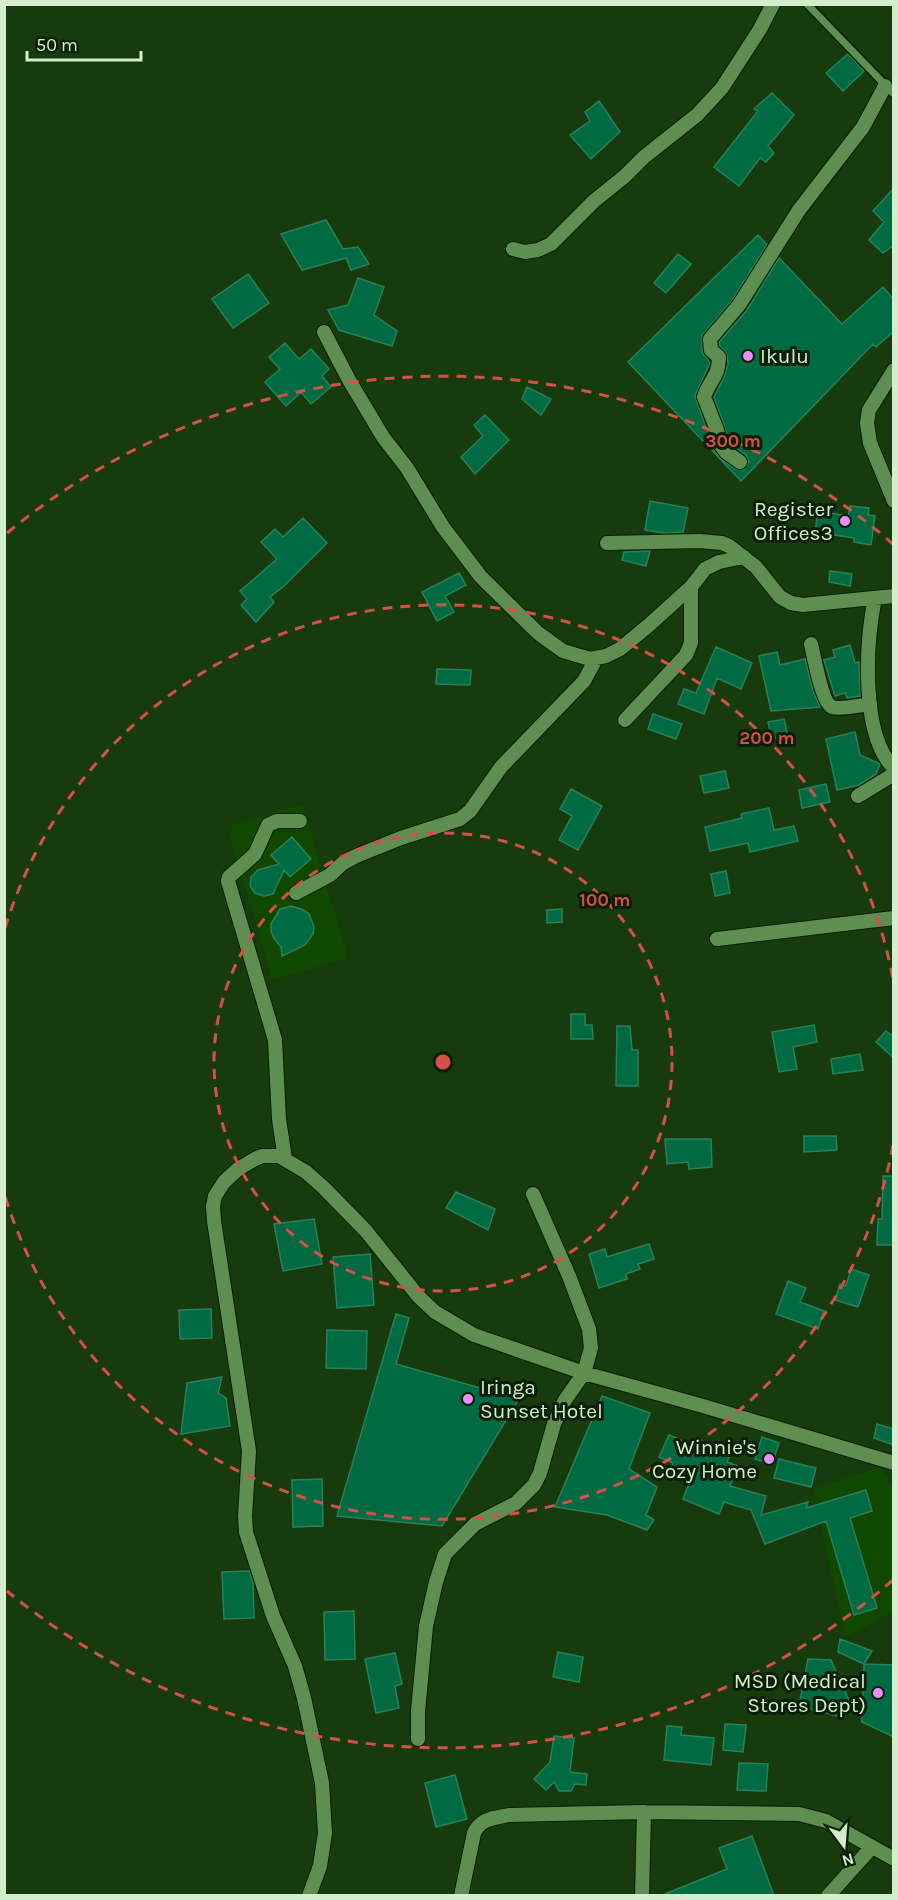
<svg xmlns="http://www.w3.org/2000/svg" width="898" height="1900" viewBox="0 0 898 1900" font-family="Karla,sans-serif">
  <rect width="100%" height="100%" fill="#173b0c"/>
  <!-- built -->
  <path fill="#114800" d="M303,804L348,958L272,980L227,826Z
    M881,1467L893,1489V1612L845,1637L813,1489Z"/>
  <!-- building -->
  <path fill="#006a43" stroke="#288158" stroke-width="1.5" d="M848,54L864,71L843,91L826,73Z
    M772,93L794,115L768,146L774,153L766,162L760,158L739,186L714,167L758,111L754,109Z
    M599,101L620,132L591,159L570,135L590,121L585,112Z
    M894,188V245L883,253L869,240L884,222L873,211Z
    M326,220L343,249L358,247L369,264L351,270L346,258L302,270L281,234Z
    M758,235L767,245L732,300L702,336V352L710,363L695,395L696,400L708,433L713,449L721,459L735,469L744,470L749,462L746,455L732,445L728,440L725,427L714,397L724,377L728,364L727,354L720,346L719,342L747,310L779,258L842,324L883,287L894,300V331L876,347L873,344L741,481L628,362Z
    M678,254L691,264L666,293L654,283Z
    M248,274L269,303L233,328L212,299Z
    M358,278L384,287L374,315L397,331L392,346L339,330L328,310L348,305Z
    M285,343L299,359L311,349L329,369L322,376L331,387L311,404L301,392L286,406L265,382L280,369L269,357Z
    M527,387L551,399L541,415L522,399Z
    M485,415L509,440L475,474L461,457L483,436L474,425Z
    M650,501L688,508L683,532L663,533L645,530Z
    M850,506L869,508L868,515L875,516L871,545L854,542V538L815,532L818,511L848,516Z
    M303,518L327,543L283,587L270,597L274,602L256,622L241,605L247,599L240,591L277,559L261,542L275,529L283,537Z
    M650,551L646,566L622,560L624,552Z
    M830,571L852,574L850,586L829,582Z
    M459,573L466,585L445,596L454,612L437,621L422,592Z
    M850,645L855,663L859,662L860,696L847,698L845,693L835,696L824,660L835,657L833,650Z
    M716,647L752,663L741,689L717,678L704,714L678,704L684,689L696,693Z
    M777,652L780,665L805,659L813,691L820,707L771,711L759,656Z
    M437,669L471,670L470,685L436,684Z
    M653,714L682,724L676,739L648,729Z
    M784,719L788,736L772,739L768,722Z
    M855,732L860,755L880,764L876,774L859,785L837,790L826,739Z
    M725,771L729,788L704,793L700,776Z
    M826,784L830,802L802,808L799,790Z
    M571,789L602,806L578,850L559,840L572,816L560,809Z
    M769,808L774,830L794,826L798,841L750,852L748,843L710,851L705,827L742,818L741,814Z
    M292,837L311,859L290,877L284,870L273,894L264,896L255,893L250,886L251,877L258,870L279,864L271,855Z
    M726,871L730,893L715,896L711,874Z
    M291,906L304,910L309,914L314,927L313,934L305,945L282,956L281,947L274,938L271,931V924L280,909Z
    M562,909V922L547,923V910Z
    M571,1014H585V1025H592L593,1039H571Z
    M814,1025L817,1042L793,1047L797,1069L779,1072L772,1032Z
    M617,1026H630L632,1050H638V1086H616Z
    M886,1031L894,1037V1058L876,1042Z
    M860,1054L863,1070L833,1074L831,1059Z
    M804,1136H836L837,1150L804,1152Z
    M665,1139H711L712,1167L689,1169L688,1162L667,1164Z
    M883,1176H894V1245H877L878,1219H882Z
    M456,1192L495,1209L488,1230L446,1208Z
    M314,1219L322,1264L283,1271L274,1224Z
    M649,1244L654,1259L638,1264L640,1269L626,1274L627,1279L599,1288L589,1254L605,1249L607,1257Z
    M370,1254L374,1305L337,1308L333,1257Z
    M851,1269L869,1275L858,1307L835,1300L840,1284L846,1286Z
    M788,1281L806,1288L800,1302L824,1311L818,1329L776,1314Z
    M211,1309L212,1338L180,1339L179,1310Z
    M396,1314L409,1318L396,1364L519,1399L442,1526L337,1516Z
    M327,1330L367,1331L366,1369L326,1368Z
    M222,1377L218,1393L226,1398L230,1426L181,1434L187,1383Z
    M602,1396L650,1413L629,1469L657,1487L646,1515L654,1520L647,1530L607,1515L555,1507Z
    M877,1424L894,1429V1445L874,1438Z
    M669,1435L695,1446L698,1440L730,1455L727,1462L738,1466L730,1486L766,1496L761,1515L808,1502L806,1508L866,1490L872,1511L850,1518L877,1608L854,1615L826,1521L765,1544L751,1510L724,1502L719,1514L683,1499L691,1478L670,1470L673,1463L659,1457Z
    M762,1437L779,1443L772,1464L755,1459Z
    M779,1459L816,1468L811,1487L774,1478Z
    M322,1479L323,1526L293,1527L292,1480Z
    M249,1571L253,1583L254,1618L224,1619L222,1572Z
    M354,1611L355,1659L325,1660L324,1612Z
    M840,1639L872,1651L864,1664L838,1652Z
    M558,1652L583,1657L579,1682L553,1677Z
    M395,1653L402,1684L395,1686L399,1708L376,1713L365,1659Z
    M808,1659L831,1660L851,1705L841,1717L799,1706Z
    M864,1664L894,1665V1737L862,1722Z
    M725,1724L746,1725L743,1752L723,1750Z
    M667,1726L682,1727L681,1735L714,1738L711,1765L664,1760Z
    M554,1736L574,1738L570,1772L587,1774L586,1785L575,1784L571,1791H559L554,1782L546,1790L534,1779L550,1762Z
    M739,1763L768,1764L766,1791L737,1790Z
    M455,1775L467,1819L436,1827L425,1783Z
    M752,1836L774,1896H660L727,1869L719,1848Z"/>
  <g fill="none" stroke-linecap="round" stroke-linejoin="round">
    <!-- lane casing -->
    <g stroke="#072002" stroke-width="10">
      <path id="lane" d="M807,4L894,94"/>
    </g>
    <!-- street casing -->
    <g stroke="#072002" stroke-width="16">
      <path id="street" d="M513,249L525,252L538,250L551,244L594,201L625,176L644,157L697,115L722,88L760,29L773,4
        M324,332L349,380L383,437L407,468L443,527L481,577L538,633L563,651L590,659L606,656L620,649L649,625L691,587L705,569L719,562L744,557
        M894,370L869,410L867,423L870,443L894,501
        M740,462L726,452L720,444L717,430L704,397C710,379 719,377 719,357L711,350L710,339L739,305L799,210L863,127L885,86
        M607,543L700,541L722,543L729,546L756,567L780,597L791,603L803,605L894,596
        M875,598C866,641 860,735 894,768
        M811,644C814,656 822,703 832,707C840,710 861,705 870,704
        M625,720L686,655L691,643V587
        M858,796L894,774
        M296,893L330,875L343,863L356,856L401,838L460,819L470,811L501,767L584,681L596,659
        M717,939L894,918
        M285,1159L279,1119L275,1040L228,881L229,877L255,854L268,825L277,821H300
        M418,1739V1711L426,1626L436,1582L445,1554L475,1524L516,1503L534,1485L540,1473L554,1424L565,1400L584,1373L591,1348L589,1329L569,1276L533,1194
        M309,1896L320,1866L325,1833L322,1783L304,1698L295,1666L273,1616L246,1532L245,1516L249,1451L214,1221L213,1206L215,1196L224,1182L238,1169L255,1159L262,1156H279L306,1172L323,1187L366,1231L418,1296L435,1312L474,1335L584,1373L703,1406L894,1463
        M461,1896L474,1833C481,1818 495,1818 509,1815L644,1812L799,1814L826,1821L894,1859
        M642,1896L644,1812
        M828,1896L872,1847"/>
    </g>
    <!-- lane -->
    <use href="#lane" stroke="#5e8f51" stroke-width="7"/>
    <!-- street -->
    <use href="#street" stroke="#5e8f51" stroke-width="14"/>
  </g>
  <!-- distance rings -->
  <g fill="none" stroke="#d55049" stroke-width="3" stroke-dasharray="10 8">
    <circle cx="443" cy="1062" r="229"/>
    <path d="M893 1145A458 458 0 0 1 5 1196M5 928A458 458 0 0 1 893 979"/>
    <path d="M893 1580A686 686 0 0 1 7 1591M7 533A686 686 0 0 1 893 544"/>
  </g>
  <!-- markers -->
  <g fill="#e88eff" stroke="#0b1f06" stroke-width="2">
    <circle cx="748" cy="356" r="6"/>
    <circle cx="845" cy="521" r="6"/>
    <circle cx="468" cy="1399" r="6"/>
    <circle cx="769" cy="1459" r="6"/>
    <circle cx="878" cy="1693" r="6"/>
  </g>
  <g text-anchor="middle" stroke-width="6" stroke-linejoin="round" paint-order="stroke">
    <!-- poi labels -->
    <g font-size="21" fill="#d3eecd" stroke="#0b1f06" text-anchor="end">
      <text x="760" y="363" text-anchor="start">Ikulu</text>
      <text x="833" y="516">Register<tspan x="833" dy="24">Offices3</tspan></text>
      <text x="480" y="1394" text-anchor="start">Iringa<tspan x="480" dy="24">Sunset Hotel</tspan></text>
      <text x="757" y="1454">Winnie's<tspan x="757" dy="24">Cozy Home</tspan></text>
      <text x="866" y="1688">MSD (Medical<tspan x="866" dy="24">Stores Dept)</tspan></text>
    </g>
  </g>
  <circle cx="443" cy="1062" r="9" fill="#d55049" stroke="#0b1f06" stroke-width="3"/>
  <g font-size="18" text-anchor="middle" font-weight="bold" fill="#d55049" stroke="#0b1f06" stroke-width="6" stroke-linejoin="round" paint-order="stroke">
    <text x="733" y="447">300 m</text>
    <text x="767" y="744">200 m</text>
    <text x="605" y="906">100 m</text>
  </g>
  <!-- border -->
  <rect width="898" height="1900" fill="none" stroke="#d3eecd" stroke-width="12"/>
  <!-- north arrow -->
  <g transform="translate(844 1846) rotate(164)" stroke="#0b1f06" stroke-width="4.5" paint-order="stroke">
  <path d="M0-4.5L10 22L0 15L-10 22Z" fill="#d3eecd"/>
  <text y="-9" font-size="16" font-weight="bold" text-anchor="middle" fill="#d3eecd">N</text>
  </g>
  <!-- scale -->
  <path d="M27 51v9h114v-9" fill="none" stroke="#d3eecd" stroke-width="3"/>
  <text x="36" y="51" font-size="18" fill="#d3eecd" stroke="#0b1f06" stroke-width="4.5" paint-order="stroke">50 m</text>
</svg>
